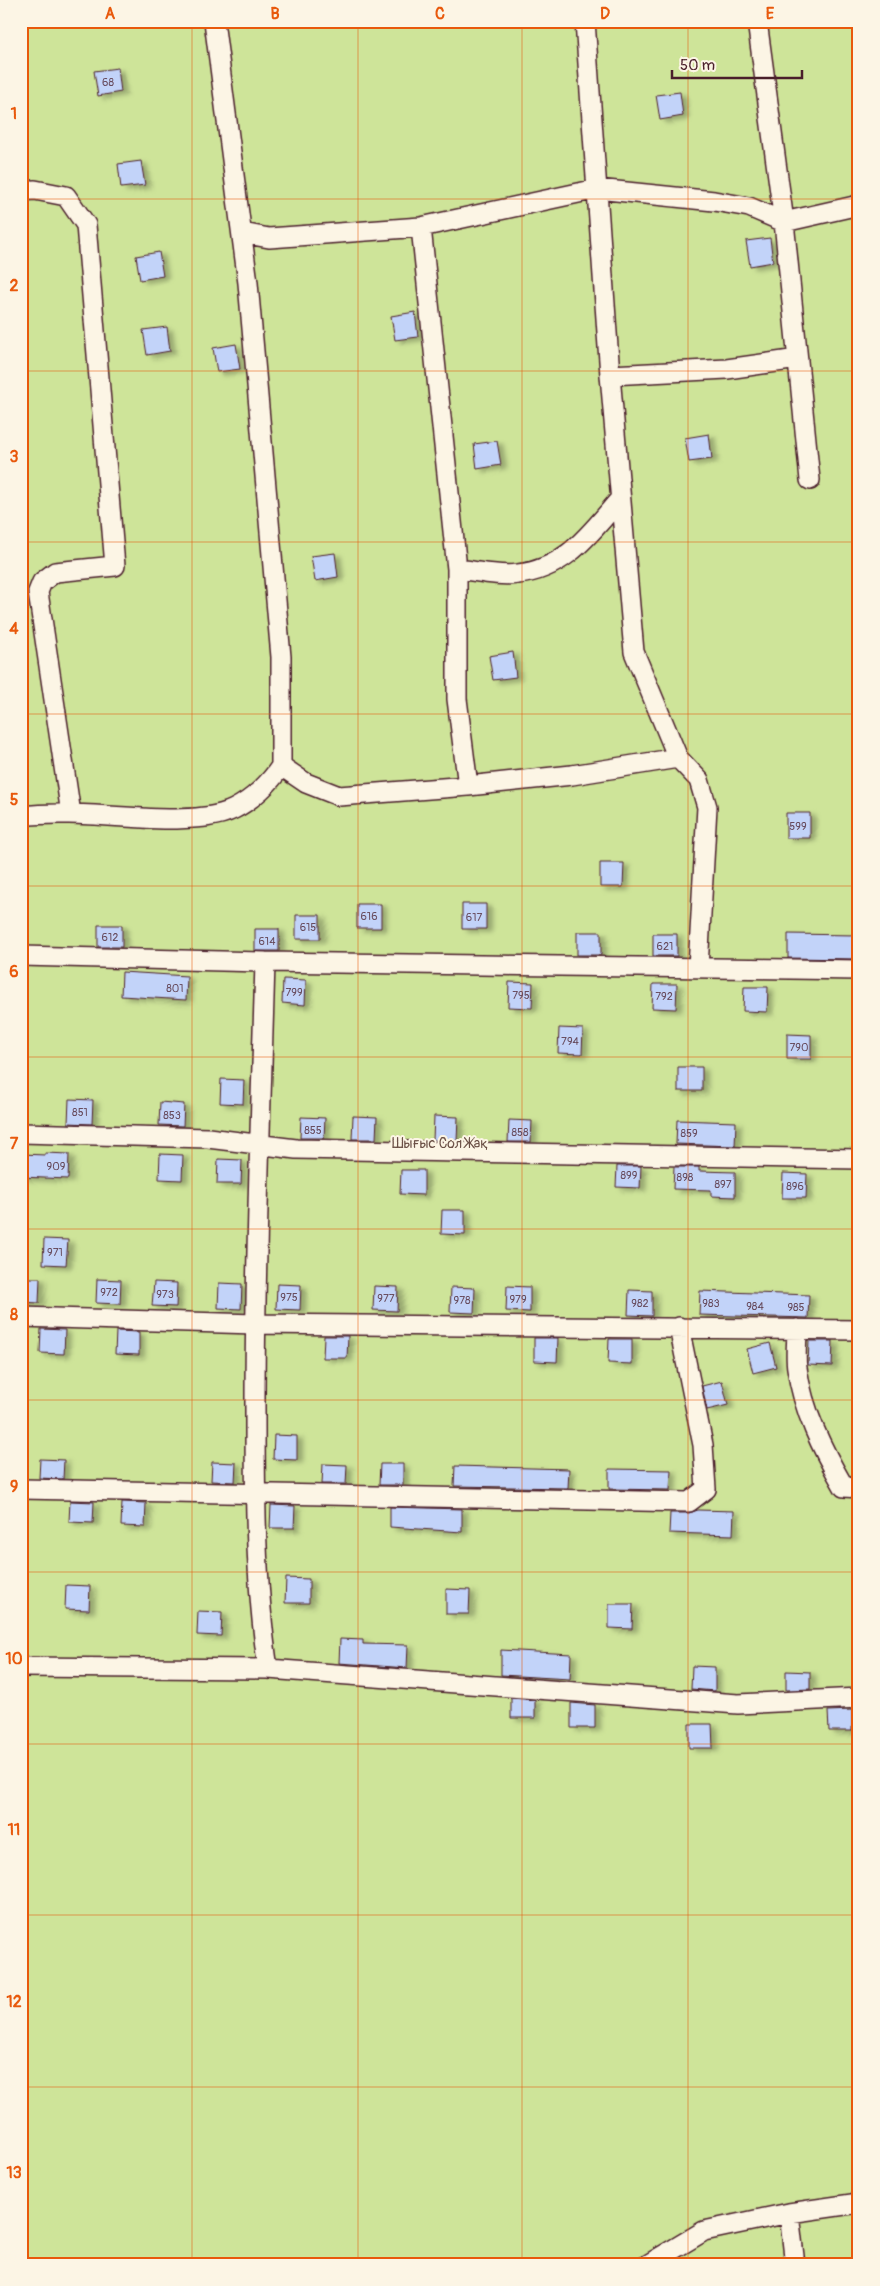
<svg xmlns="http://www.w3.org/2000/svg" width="880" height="2286" viewBox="0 0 880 2286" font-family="Pangolin,sans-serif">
  <defs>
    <filter id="shadow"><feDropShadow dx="5.5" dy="3" stdDeviation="2.5" flood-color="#0004"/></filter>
  </defs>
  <rect width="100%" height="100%" fill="#fcf5e5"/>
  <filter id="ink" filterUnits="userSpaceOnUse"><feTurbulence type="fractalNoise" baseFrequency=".02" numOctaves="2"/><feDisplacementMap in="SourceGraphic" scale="10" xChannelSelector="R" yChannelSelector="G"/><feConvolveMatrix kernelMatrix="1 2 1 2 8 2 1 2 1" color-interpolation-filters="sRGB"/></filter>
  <g filter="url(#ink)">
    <!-- garden -->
    <path fill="#cee499" stroke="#8c8262" d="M21,21H859V2265H21Z"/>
    <!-- building -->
    <path fill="#c2d3f9" stroke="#4a1f2b" filter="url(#shadow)" d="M118,68L121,92L98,96L94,71Z
      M680,92L683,116L660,120L656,95Z
      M141,161L145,185L121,188L118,164Z
      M770,238L773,262L750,266L746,241Z
      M159,252L163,276L140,280L136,256Z
      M415,312L418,337L395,340L391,316Z
      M167,327L170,351L147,355L143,330Z
      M236,344L240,369L217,372L213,348Z
      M709,434L712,459L689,462L685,438Z
      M497,441L501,465L477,469L474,444Z
      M335,553L338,577L315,581L311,556Z
      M513,652L516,677L493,680L489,656Z
      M786,813H810V838H786Z
      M600,863H624L623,887H600Z
      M357,904H381V928H357Z
      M462,904H486V929H462Z
      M296,915H320V939H296Z
      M98,925H122V947H98Z
      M255,929H279V951H255Z
      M577,932H601V955H577Z
      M653,934H677V956H653Z
      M788,934L855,935V959L788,958Z
      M122,972L187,976L186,1000L121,996Z
      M283,979L306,980L305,1005L282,1003Z
      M509,982L533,983L532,1008L508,1007Z
      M653,984H677L676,1009L652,1008Z
      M744,987H768L767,1012L743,1011Z
      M559,1028L583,1029L582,1054L558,1053Z
      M787,1034L811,1035V1059H787Z
      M678,1067H702V1091H678Z
      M221,1079L244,1080L243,1104L220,1103Z
      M69,1099L93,1100L92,1124L68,1123Z
      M160,1102L184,1104L183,1126L159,1125Z
      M353,1116L377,1117L376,1139H352Z
      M434,1116L458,1117L457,1141L433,1140Z
      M301,1117L325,1118L324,1138H300Z
      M509,1120L532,1121L531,1142H508Z
      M677,1120L736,1122L735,1146L676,1144Z
      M45,1153L69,1154L68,1179L21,1177V1154L45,1155Z
      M160,1154L183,1155L182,1180L159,1179Z
      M218,1159L242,1160L241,1184H217Z
      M617,1166H641L640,1188L616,1187Z
      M674,1167H699V1171L735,1172V1197L711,1196V1190L673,1189Z
      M401,1170H424V1195L400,1194Z
      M783,1173L807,1174L806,1198H782Z
      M442,1210H465V1235L441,1234Z
      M44,1239L68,1240L66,1265L43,1264Z
      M21,1278H40L39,1303L21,1302Z
      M97,1279L121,1280L120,1304L96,1303Z
      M154,1282L177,1283L176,1307L152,1306Z
      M219,1283L242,1284L241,1309L218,1308Z
      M277,1284L301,1285L300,1310L276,1309Z
      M374,1286L398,1287L397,1311L373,1310Z
      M507,1286L530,1287V1312L506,1311Z
      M451,1287L475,1288L474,1313L450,1312Z
      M629,1290L652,1291V1316L628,1315Z
      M700,1291L809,1295L808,1318L699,1315Z
      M41,1329L65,1330L64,1354L40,1353Z
      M116,1331L139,1332V1355L115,1354Z
      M324,1336H348L347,1358H323Z
      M534,1338H558L557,1362L534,1361Z
      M609,1339H632V1364L608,1363Z
      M809,1341H833L832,1366L808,1365Z
      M770,1343L776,1367L753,1373L747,1349Z
      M722,1381L728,1405L707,1410L702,1386Z
      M274,1435L297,1436V1460L273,1459Z
      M40,1459L64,1460L63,1479L39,1478Z
      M212,1462L236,1463L235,1482L211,1481Z
      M323,1464L347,1465L346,1484H322Z
      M380,1464H403V1485H379Z
      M455,1466L569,1469L568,1488L454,1486Z
      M609,1469L671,1470L670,1490L609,1489Z
      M70,1501L94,1502L93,1523L69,1522Z
      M122,1502L146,1503L145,1527L121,1526Z
      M271,1505L295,1506L294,1528H270Z
      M390,1507L462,1509V1532L390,1527Z
      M698,1510L734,1511L733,1535L669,1533L670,1513H689Z
      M286,1578L309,1579V1603H285Z
      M66,1585L90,1586L89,1610L65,1609Z
      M446,1589L470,1590L469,1614H446Z
      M609,1604H633L632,1629L609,1628Z
      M198,1611L222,1612L221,1636L197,1635Z
      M340,1639L363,1640V1644L408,1645L407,1668L339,1663Z
      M501,1650L571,1654L570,1679L501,1675Z
      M692,1666L715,1667V1691L691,1689Z
      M786,1671L810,1672V1689L786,1690Z
      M511,1698L535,1700V1718H511Z
      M571,1703L595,1705V1728H571Z
      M852,1710V1731H829L828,1711Z
      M689,1724H712L713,1748H689Z"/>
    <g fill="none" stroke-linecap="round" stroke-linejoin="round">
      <!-- minor casing -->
      <g stroke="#4a1f2b" stroke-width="22">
        <path id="minor" d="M214,21L248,283L281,657V766L306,783L339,796L468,786L572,775L678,758
          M585,21L610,375L634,652L678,758L699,780L707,807L698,968
          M757,21L784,222L810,480
          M21,191L35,190L66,196L86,225L115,566L55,572L42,582L38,592L71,814
          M421,227L597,189L714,201L749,207L784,222L859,205
          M242,233L269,238L421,227L457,569C476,571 499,577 518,574C566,569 590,533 620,499
          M610,375L727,369L798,359
          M457,569V699L468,786
          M21,816C72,810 123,819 174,819C193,818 216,818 234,809C252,800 270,783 281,766
          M21,956L265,962L859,970
          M265,962C261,1110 255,1257 255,1405C255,1493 255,1581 268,1669
          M21,1133L208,1138L296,1149L859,1159
          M21,1317L255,1324L859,1330
          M797,1329C797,1342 795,1356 797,1368C803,1411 822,1449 844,1487L859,1488
          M21,1489L689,1502L706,1489L703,1445L679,1327
          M21,1667L268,1669L738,1704L859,1698
          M789,2213L795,2265
          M647,2265L704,2231L789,2213L859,2203"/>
      </g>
      <!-- minor -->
      <use href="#minor" stroke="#fcf5e5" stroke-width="19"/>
    </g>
  </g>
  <!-- grid -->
  <path fill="none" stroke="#e8590c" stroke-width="1" stroke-opacity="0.55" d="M192,21V2265M358,21V2265M522,21V2265M688,21V2265M21,199H859M21,371H859M21,542H859M21,714H859M21,886H859M21,1057H859M21,1229H859M21,1400H859M21,1572H859M21,1744H859M21,1915H859M21,2087H859"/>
  <g text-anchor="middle" stroke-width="4" stroke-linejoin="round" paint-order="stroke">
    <!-- number labels -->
    <g font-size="11" fill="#684c5e">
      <text x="108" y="86">68</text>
      <text x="798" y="830">599</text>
      <text x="369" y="920">616</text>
      <text x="474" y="921">617</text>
      <text x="308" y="931">615</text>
      <text x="110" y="941">612</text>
      <text x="267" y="945">614</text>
      <text x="665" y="950">621</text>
      <text x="175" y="992">801</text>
      <text x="294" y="996">799</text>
      <text x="521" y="999">795</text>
      <text x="664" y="1000">792</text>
      <text x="570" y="1045">794</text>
      <text x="799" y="1051">790</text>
      <text x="80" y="1116">851</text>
      <text x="172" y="1119">853</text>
      <text x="313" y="1134">855</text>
      <text x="520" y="1136">858</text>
      <text x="689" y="1137">859</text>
      <text x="56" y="1170">909</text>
      <text x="629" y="1179">899</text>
      <text x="685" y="1181">898</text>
      <text x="723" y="1188">897</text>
      <text x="795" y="1190">896</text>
      <text x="55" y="1256">971</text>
      <text x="109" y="1296">972</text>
      <text x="165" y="1298">973</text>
      <text x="289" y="1301">975</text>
      <text x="386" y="1302">977</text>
      <text x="518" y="1303">979</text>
      <text x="462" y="1304">978</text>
      <text x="640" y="1307">982</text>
      <text x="711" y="1307">983</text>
      <text x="755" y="1310">984</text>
      <text x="796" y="1311">985</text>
    </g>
    <!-- park labels -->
    <g font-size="14" fill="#6b5046" stroke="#fcf5e5">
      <text x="440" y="1148">Шығыс Сол Жақ</text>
    </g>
  </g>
  <!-- margin -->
  <rect width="880" height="2286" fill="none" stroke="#fcf5e5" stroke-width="55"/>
  <!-- scale -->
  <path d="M672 70v8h130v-8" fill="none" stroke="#4a1f2b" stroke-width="2.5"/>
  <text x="680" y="70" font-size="15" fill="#4a1f2b" stroke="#fcf5e5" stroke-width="4" paint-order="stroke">50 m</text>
  <rect x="28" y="28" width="824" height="2230" fill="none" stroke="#e8590c" stroke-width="2"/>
  <g font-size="16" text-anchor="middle" font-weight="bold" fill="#e8590c">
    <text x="110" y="19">A</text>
    <text x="275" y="19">B</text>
    <text x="440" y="19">C</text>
    <text x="605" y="19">D</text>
    <text x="770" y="19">E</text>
    <text x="14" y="119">1</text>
    <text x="14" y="291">2</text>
    <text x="14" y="462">3</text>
    <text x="14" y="634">4</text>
    <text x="14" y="805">5</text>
    <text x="14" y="977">6</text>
    <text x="14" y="1149">7</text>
    <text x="14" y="1320">8</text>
    <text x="14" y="1492">9</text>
    <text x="14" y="1664">10</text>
    <text x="14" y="1835">11</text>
    <text x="14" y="2007">12</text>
    <text x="14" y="2178">13</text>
  </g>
</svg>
